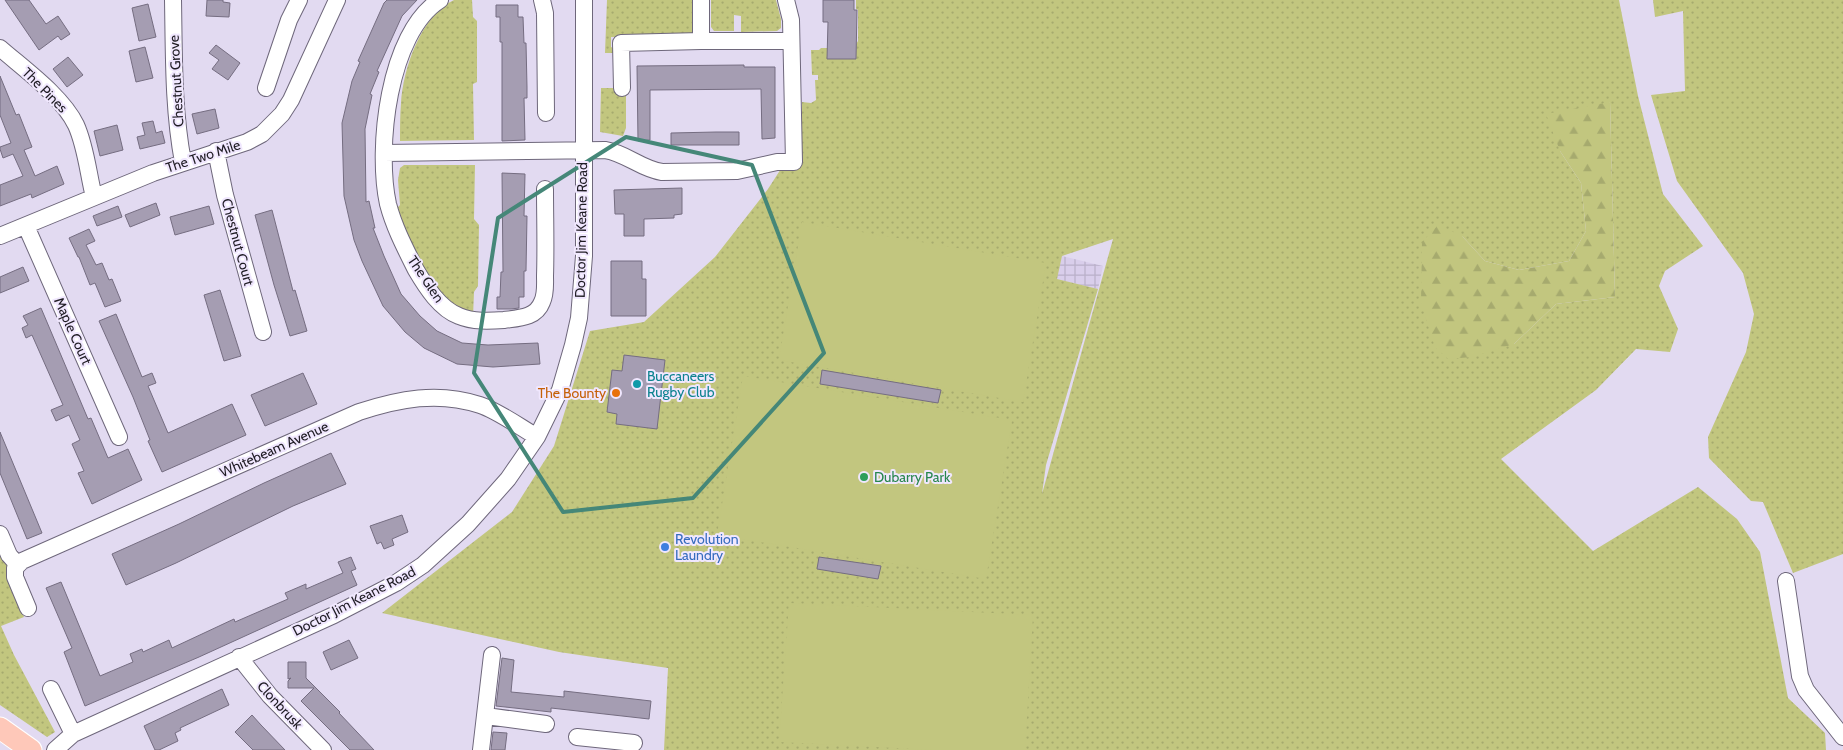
<svg xmlns="http://www.w3.org/2000/svg" width="1843" height="750" viewBox="0 0 1843 750" font-family="Cabin,sans-serif">
  <defs>
    <pattern id="industrial-grid" width="8" height="8" patternUnits="userSpaceOnUse" patternTransform="scale(1.25)"><rect width="8" height="8" fill="#d9ceeb"/><path d="M0 4h8M4 0v8" fill="none" stroke="#bab0c9"/></pattern>
    <pattern id="grass-dots" width="8" height="8" patternUnits="userSpaceOnUse" patternTransform="scale(1.25)"><rect width="8" height="8" fill="#c2c67f"/><path d="M2 2h.1M6 6h.1" fill="none" stroke="#a6aa6e" stroke-width="1.8" stroke-linecap="round"/></pattern>
    <pattern id="forest-firs" width="22" height="20" patternUnits="userSpaceOnUse" patternTransform="scale(1.25)"><rect width="22" height="20" fill="#c2c67f"/><path d="M5 1l3.5 6h-7zM16 11l3.5 6h-7z" fill="#a6aa6e"/></pattern>
  </defs>
  <rect width="100%" height="100%" fill="#e2daf1"/>
  <!-- industrial -->
  <path fill="url(#industrial-grid)" d="M1062,256L1103,266L1098,289L1056,279Z"/>
  <!-- grass -->
  <path fill="url(#grass-dots)" fill-rule="evenodd" d="M454,0H472L473,17L477,21V82L473,84L474,140L400,141C400,128 400,115 401,103C403,69 421,15 454,0Z
    M607,0H695L693,33L686,36L611,37V47L615,49V53H605Z
    M711,0H776L781,19V28L777,31L741,32V16L734,15V31H714L711,27Z
    M856,0H1619L1638,96L1663,194L1703,246L1665,271L1659,286L1678,329L1670,352L1636,349L1596,390L1501,459L1593,551L1698,487L1737,519L1760,552L1788,698L1825,733L1826,750H664L668,668L559,652L382,613L512,512L554,446L590,331L644,322L715,257L768,189L802,136V102L811,103L816,100L815,80H818V75H812L811,50H819L821,48H854L858,41V10L856,9ZM1610,102L1615,297L1556,304L1514,344L1462,236L1485,261L1519,270L1569,261L1586,231L1581,183L1560,151ZM1113,239L1042,494L1046,465L1098,289L1057,279L1062,256Z
    M1653,0H1843V554L1793,573L1763,502L1751,501L1709,458L1708,437L1746,352L1754,314L1743,273L1677,181L1651,95L1685,91L1683,11L1655,17Z
    M601,88H626V128L623,136L600,132Z
    M404,165H475L474,219L479,225L478,286L474,292L473,317C425,291 416,255 397,208L400,205L398,180L400,168Z
    M0,552L10,564L7,567V576L24,617L1,626L14,655L55,732L47,737L0,705Z"/>
  <!-- forest -->
  <path fill="url(#forest-firs)" d="M1610,102L1615,297L1556,304L1514,344L1472,357L1448,359L1435,347L1421,303L1422,242L1438,225L1462,236L1485,261L1519,270L1569,261L1586,231L1581,183L1560,151L1546,114Z"/>
  <!-- garden -->
  <path fill="#c2c67f" d="M802,222L1046,263L1023,402L779,360Z
    M743,376L1012,420L986,579L717,535Z
    M789,603L1033,615L1025,750H933L779,742Z"/>
  <!-- building -->
  <path fill="#a59db2" stroke="#756d81" d="M5,0H29L46,24L58,16L70,34L61,40L58,36L39,50Z
    M207,0H223V2L230,3L229,17L206,16Z
    M387,0H417L402,16L377,71L379,72L370,94L372,95L365,129L366,202L369,201L375,228H373L384,256L401,294L420,316L437,331L462,343L488,345L538,343L540,364L493,367L457,364L424,348L405,332L383,306L362,261L354,240L344,196L342,123L352,81L360,62L358,61L384,3Z
    M823,0H854V10H857L856,59H827L828,22H823Z
    M148,4L156,37L139,41L132,8Z
    M496,5H518V17H523L524,43H526L527,87V98H524L525,140L502,141V42H500V17H496Z
    M216,45L240,63L228,80L212,69L219,60L209,53Z
    M145,47L153,78L136,82L129,51Z
    M68,57L83,75L67,87L53,69Z
    M744,65V67H775V138L762,139L761,89L650,90V140L638,141L637,66Z
    M0,76L16,115L19,114L32,147L24,150L35,176L57,166L64,184L32,198L31,194L0,206V185L23,176L13,154L3,158L0,149V147L11,143L0,115Z
    M215,109L219,128L197,134L192,114Z
    M153,121L156,133L162,131L165,143L140,149L137,137L145,135L142,123Z
    M117,125L123,150L100,156L94,131Z
    M716,132H739V145H671V133Z
    M502,173L525,174L524,216H527L526,271H524V297H519V308L511,309H497V297H500L501,272H503Z
    M682,188V214L674,215V218L644,219V236H624V214H615L614,190Z
    M156,203L160,215L130,227L125,215Z
    M118,206L122,217L97,226L93,216Z
    M209,206L214,224L175,235L170,217Z
    M272,210L293,291L295,290L307,331L290,336L274,285L255,215Z
    M89,229L95,241L86,245L96,265L102,263L109,280L112,279L121,301L105,307L95,283L90,285L79,257H78L69,238Z
    M611,261H642V279H646V316H611Z
    M23,267L29,281L0,293V277Z
    M220,290L241,356L224,361L204,295Z
    M41,308L88,419L91,418L108,458L128,449L142,480L92,504L78,473L84,471L72,444L80,440L69,415L56,421L51,410L63,405L32,335L26,338L22,328L28,325L23,316Z
    M116,314L142,377L152,373L156,383L148,386L168,433L232,404L246,435L162,472L148,441L150,440L133,397L99,321Z
    M624,355L665,360L657,429L616,424L617,414L607,412L612,370L622,371Z
    M822,370L941,390L938,403L820,384Z
    M303,373L317,404L265,426L251,395Z
    M0,432L42,533L27,539L0,473Z
    M331,453L346,484L293,506L176,563L126,585L112,554L179,524L264,483Z
    M402,515L408,532L392,539L394,545L384,549L381,542L377,544L370,526Z
    M351,557L356,569L351,571L357,585L199,657L85,706L64,652L72,648L46,588L61,582L100,676L133,662L130,654L142,649L143,652L169,640L172,648L234,619L235,622L288,599L285,593L306,584V589L343,573L338,562Z
    M819,557L881,566L878,579L817,569Z
    M349,640L358,658L331,670L323,652Z
    M502,658L514,660L511,692L564,697V691L651,701L649,719L551,708V712L496,706Z
    M288,662H306V678L340,712L339,713L374,750H350L301,701L314,688H288V681L291,678L288,679Z
    M222,689L229,705L180,728L181,730L175,733L178,741L159,750H155L144,726Z
    M252,715L261,725L285,750H253L235,732Z
    M493,732L507,733L505,750H491Z"/>
  <g fill="none" stroke-linecap="round" stroke-linejoin="round">
    <!-- minor casing -->
    <g stroke="#6e677b" stroke-width="18">
      <path id="minor" d="M173,0C174,54 173,109 183,162
        M440,0C388,33 376,149 388,204C394,227 405,248 416,270C426,287 440,309 459,316C473,322 490,321 504,320C519,318 536,318 542,302C546,294 545,284 545,276C546,247 545,218 545,189
        M542,0L545,13L546,113
        M701,0V41H791
        M0,48C24,69 62,96 76,125C86,147 88,173 94,197
        M266,88L289,20L299,0
        M622,88L621,43L701,41
        M216,151L225,195L263,332
        M384,153L605,150C626,153 641,169 662,172L737,171L777,162H794L791,20L786,0
        M26,226L119,437
        M0,236L153,173L247,142L262,134L282,114L291,100L337,0
        M0,534L9,555L18,565
        M1786,581L1800,676L1806,690L1843,737
        M28,608L15,577V568L22,561L359,412C399,399 438,391 480,405C498,411 520,427 537,437
        M239,657L270,696L323,750
        M51,689L73,734
        M486,716L546,724
        M577,737L634,743
        M55,750L73,734L334,615L396,583L423,565L468,524L508,479L537,437L560,390L573,345L579,318L584,256V0
        M481,750L492,655"/>
    </g>
    <!-- major casing -->
    <g stroke="#fff" stroke-width="23">
      <path id="major" d="M0,728L31,750"/>
    </g>
    <!-- minor -->
    <use href="#minor" stroke="#fff" stroke-width="16"/>
    <!-- major -->
    <use href="#major" stroke="#fec8b9" stroke-width="21"/>
  </g>
  <!-- marked area -->
  <path fill="none" stroke="#458778" stroke-width="4" stroke-linejoin="round" d="M626,137L752,165L824,353L693,498L563,512L474,373L498,218Z"/>
  <!-- markers -->
  <circle fill="#0f9aa8" stroke="#f0e7fe" stroke-width="2" cx="637" cy="384" r="5"/>
  <circle fill="#e8710a" stroke="#f0e7fe" stroke-width="2" cx="616" cy="393" r="5"/>
  <circle fill="#2e9e5b" stroke="#f0e7fe" stroke-width="2" cx="864" cy="477" r="5"/>
  <circle fill="#3f7fe0" stroke="#f0e7fe" stroke-width="2" cx="665" cy="547" r="5"/>
  <g text-anchor="middle" stroke-width="4" stroke-linejoin="round" paint-order="stroke">
    <!-- street labels -->
    <g font-size="14" fill="#1f1c24" stroke="#f0e7fe">
      <text transform="translate(176 81) rotate(-93)" y="5">Chestnut Grove</text>
      <text transform="translate(45 90) rotate(45)" y="5">The Pines</text>
      <text transform="translate(203 156) rotate(-18)" y="5">The Two Mile</text>
      <text transform="translate(581 230) rotate(-89)" y="5">Doctor Jim Keane Road</text>
      <text transform="translate(238 242) rotate(75)" y="5">Chestnut Court</text>
      <text transform="translate(426 279) rotate(56)" y="5">The Glen</text>
      <text transform="translate(73 331) rotate(66)" y="5">Maple Court</text>
      <text transform="translate(274 449) rotate(-24)" y="5">Whitebeam Avenue</text>
      <text transform="translate(354 601) rotate(-27)" y="5">Doctor Jim Keane Road</text>
      <text transform="translate(280 705) rotate(47)" y="5">Clonbrusk</text>
    </g>
    <!-- culture labels -->
    <g font-size="14" fill="#0d838f" stroke="#f0e7fe" text-anchor="start">
      <text x="647" y="381">Buccaneers<tspan x="647" dy="16">Rugby Club</tspan></text>
    </g>
    <!-- food labels -->
    <g font-size="14" fill="#c56008" stroke="#f0e7fe" text-anchor="end">
      <text x="606" y="398">The Bounty</text>
    </g>
    <!-- leisure labels -->
    <g font-size="14" fill="#27864d" stroke="#f0e7fe" text-anchor="start">
      <text x="874" y="482">Dubarry Park</text>
    </g>
    <!-- shop labels -->
    <g font-size="14" fill="#366cbe" stroke="#f0e7fe" text-anchor="start">
      <text x="675" y="544">Revolution<tspan x="675" dy="16">Laundry</tspan></text>
    </g>
  </g>
</svg>
